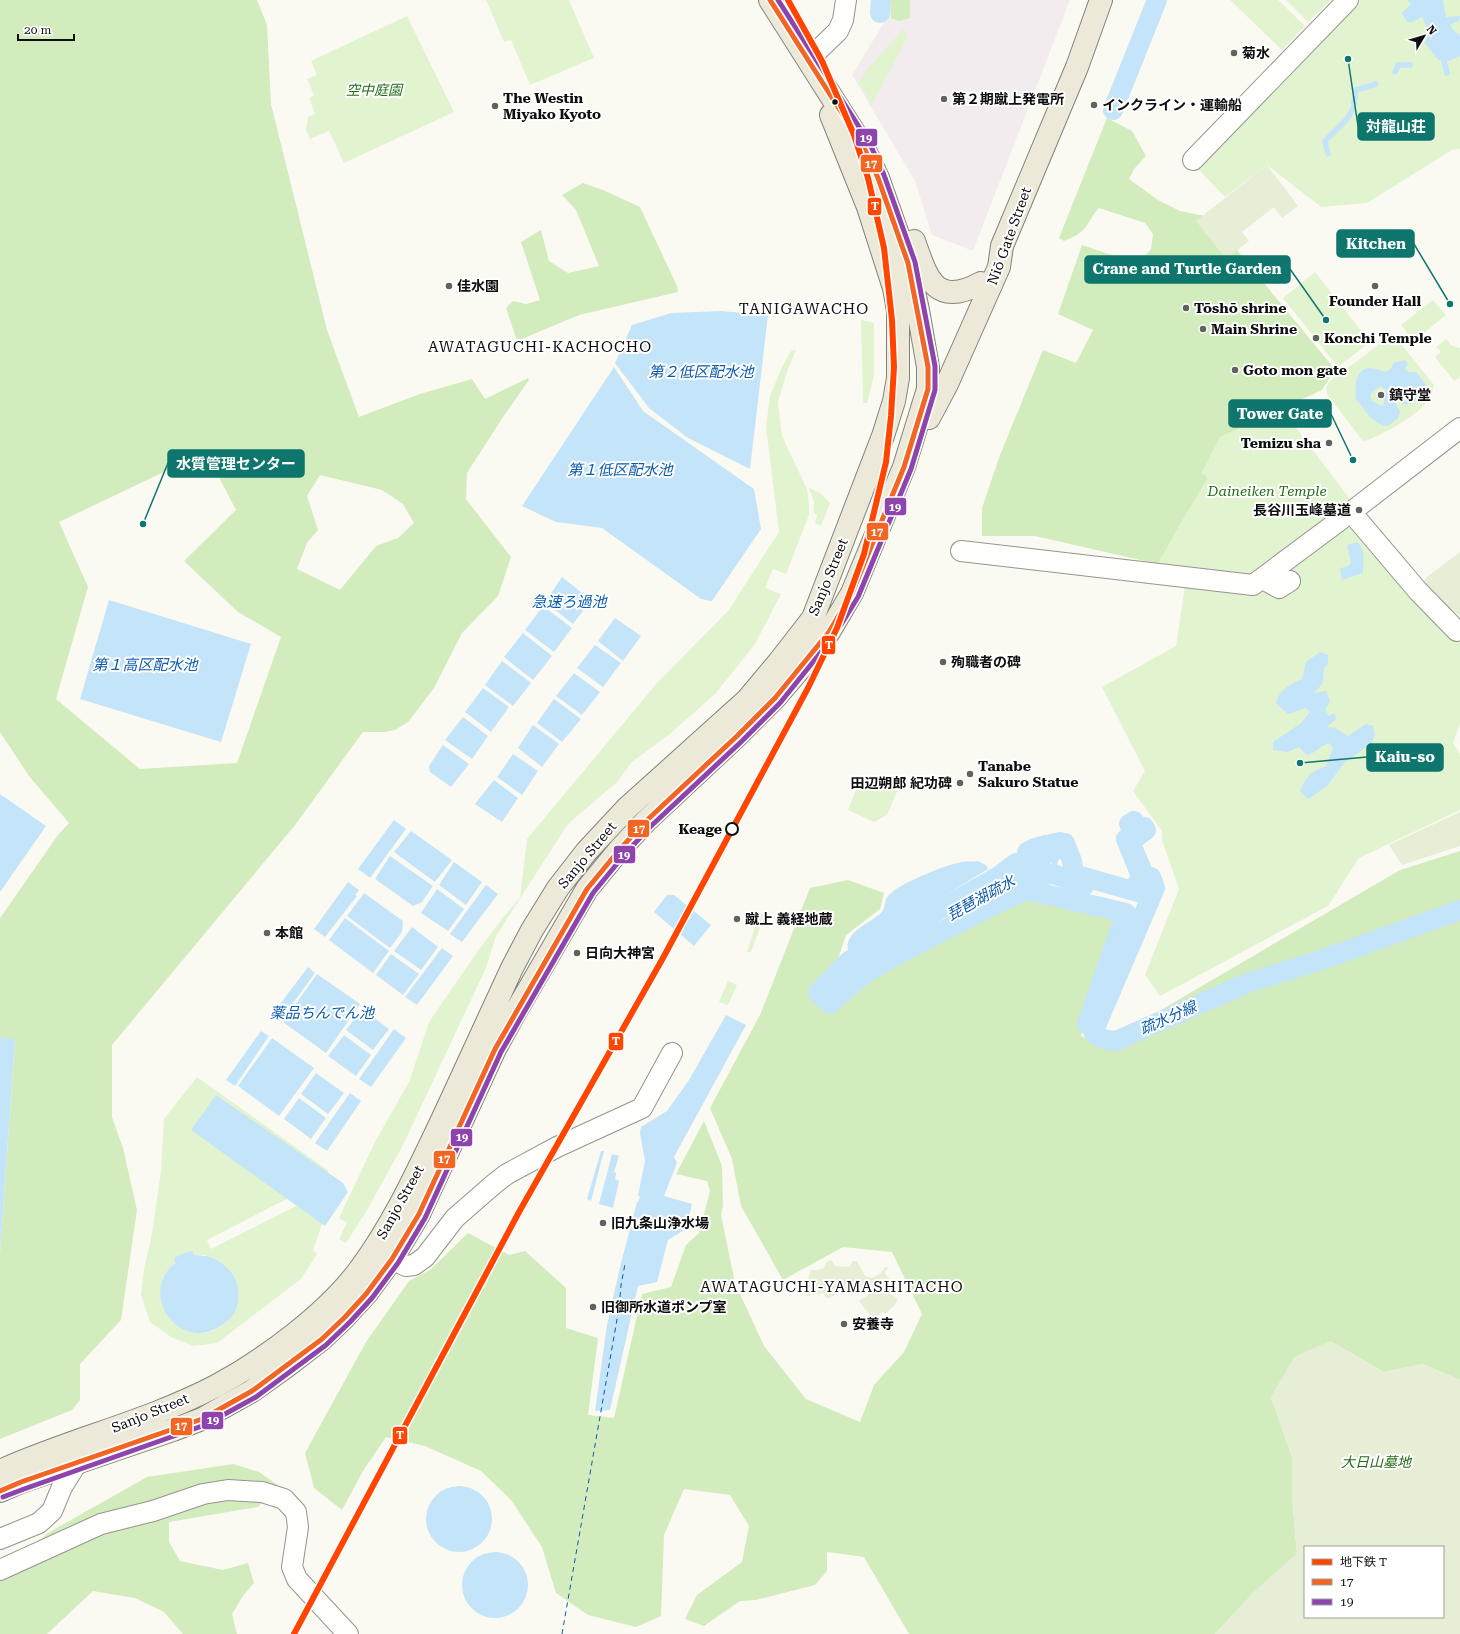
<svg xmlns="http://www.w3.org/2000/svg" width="1460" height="1634" viewBox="0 0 1460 1634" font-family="'Roboto Serif','Noto Sans JP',serif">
  <rect width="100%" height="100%" fill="#fbfaf2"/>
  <!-- industrial -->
  <path fill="#f3ecef" d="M887,0H1070L973,251L932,235L915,181L852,75L886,19Z"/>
  <!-- green -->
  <path fill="#e2f3d0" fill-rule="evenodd" d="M486,0H569L594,58L530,85L511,40L504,42Z
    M1230,0H1278L1305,26L1282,50Z
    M1286,0H1331L1308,22Z
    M1351,0H1460V149L1452,150L1367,203L1321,207L1267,165L1225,197L1199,170L1312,40Z
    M407,16L454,112L344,163L329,131L310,139L306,130L308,117L315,114L309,98L314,95L307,79L317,75L311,61Z
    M903,29L907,35V38L872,105L858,82L863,77L864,73Z
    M1315,272L1370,342L1338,367L1283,298Z
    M1433,300L1446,315L1414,341L1401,325Z
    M861,320L874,323V375L867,403H863Z
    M1393,334L1434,385C1433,387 1433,391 1432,394C1426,412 1382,435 1365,441L1362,440L1327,394L1326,388L1329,382Z
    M1446,339L1451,345L1460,348V377L1454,381L1435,357L1441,352L1436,347Z
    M796,350L788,369L778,402L782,436L807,489L809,503V515L786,574L773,569L765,588L781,594L755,644L716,693L671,733L632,762L617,782L568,824L496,936L486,968L403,1145L366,1212L346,1243L339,1239L347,1223L339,1218L376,1140L409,1082L429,1022L477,952L505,915L520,898L527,839L658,682L728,611L779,532L766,427L770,396L782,367L791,351Z
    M1272,396L1352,502L1252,578L1158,564L1185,516L1208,478L1202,473L1220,437Z
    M809,488L820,493L830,503L821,526L815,523L817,515L814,513V502Z
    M1352,520L1460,624V724L1453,743L1460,754V810L1359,858L1328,906L1160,996L1145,975L1179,889L1162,840V831L1133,791L1145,771L1102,687L1176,646L1185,586L1247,590Z
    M869,775L899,787L887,815L874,822L848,810L859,782Z
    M752,911H757L768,918L761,925L751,952H747L757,920L753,917Z
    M728,981L737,985L728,1005L719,1002Z
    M197,1077L329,1171L310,1187L207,1240L211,1249L326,1191L325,1216L313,1250L317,1254L301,1279L217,1343L193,1346L171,1337L150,1322L141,1295L144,1269L152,1234L161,1171L164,1119ZM193,1251L194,1255H206L228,1321C222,1325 216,1331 209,1332C187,1336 170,1326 165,1305C164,1300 160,1292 161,1287C163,1272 179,1255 193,1251Z"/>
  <!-- forest -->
  <path fill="#d2ecbd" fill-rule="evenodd" d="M0,0H257L267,25L271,104L327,330L359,417L420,394L472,379L485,399L528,378L529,380L503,417L467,473L466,499L511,557L498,596L462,633L434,688L408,722L395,730L384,732H363L295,825L112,1045V1117L123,1148L137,1210L121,1320L80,1364V1400L72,1410L0,1439V1254L15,1040L0,1038V918L58,835L69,823L29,776L0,732ZM208,456L236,510L184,561L238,612L281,637L237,763L140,769L56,699L88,587L59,522L191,459ZM320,475L382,490L403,504L414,523L398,538L376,546L340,590L297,569L307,543L318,530L307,496Z
    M891,0H910V18L899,21L891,18Z
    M1107,118L1132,131L1146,156L1134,169L1129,179L1158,200L1180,211L1205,216L1217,226L1333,367L1331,376L1322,390L1220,437L1202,473L1208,478L1185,516L1158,564L1035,536H982V508L1000,455L1043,350L1076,363L1093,330L1058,314L1082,245L1138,264L1151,249L1153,234L1145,223L1099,208C1093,214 1090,222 1084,229C1079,235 1071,238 1064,241L1059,238Z
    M583,183L603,190L640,207L677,286L678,292L579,315L517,341L506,308L513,301L526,304L540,300L521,242L541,230L549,261L568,273L599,266L576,210L562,195Z
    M1460,851V1380L1423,1364L1384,1372L1330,1341L1271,1397L1292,1457V1496L1297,1554L1254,1592L1215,1634H909L864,1557L827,1552V1571L815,1585L756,1600L740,1601L704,1626L685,1619L697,1595L742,1562L749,1526L730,1495L684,1489L664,1535L661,1616L636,1627L588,1615L556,1593L542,1547L511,1500L481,1471L425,1446L386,1437L363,1471L342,1510L314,1488L305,1453L366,1342L409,1281L430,1270L468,1233L509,1255L525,1251L566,1288V1328L598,1338L588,1415L614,1418L642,1294L671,1287L686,1245L699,1233L710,1191L707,1181L676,1174L704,1121L722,1166L723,1206L721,1215L735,1283L764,1346L806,1399L860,1422L874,1385L904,1352L922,1314L892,1252L843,1247L783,1280L741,1206L732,1159L710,1108L760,1015L810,888L848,880L884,893L880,909L846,935L835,968L815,992L830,1007L865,975L910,949L988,909L1027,893L1121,916L1081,1036L1103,1045L1137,1024L1400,870Z
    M233,1464L259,1472L278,1485L258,1507L169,1522V1542L180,1561L223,1570L248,1563L254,1583L243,1596L232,1614L237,1634H183L164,1612L135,1598L93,1591L47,1634H0V1574L48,1533L147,1477Z"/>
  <!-- cemetery -->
  <path fill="#e6eed5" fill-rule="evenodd" d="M1267,165L1298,206L1282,218L1274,207L1242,232L1249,241L1226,259L1196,221Z
    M1460,552V616L1419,587L1427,577Z
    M1460,812V846L1402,865L1389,845Z
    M831,1260L835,1266L849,1267L853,1261H857L865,1276L872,1278L881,1273L885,1267L889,1268L885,1271V1274L893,1283L890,1285L893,1290L890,1294L898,1299L894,1306L885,1314L883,1312L873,1319L859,1301L871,1293L867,1287L862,1290L854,1289L852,1286L829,1298H826L824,1293L806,1296L799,1285L808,1279L811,1270H818L824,1268L826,1263Z
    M1330,1341L1384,1372L1423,1364L1460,1380V1634H1215L1254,1592L1297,1554L1292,1496V1457L1271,1397L1294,1357ZM1305,1547H1443V1617H1305Z"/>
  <!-- water -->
  <path fill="#c4e4f9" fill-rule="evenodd" d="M1407,0H1443L1446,17L1460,16L1459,21L1450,25L1455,32L1460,35V56L1449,61L1438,60L1425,43L1429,32L1422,17L1412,22H1407L1402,13L1411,4Z
    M721,311L768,315L750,469L688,438L649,408L615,363L632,325L671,313Z
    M1405,360L1408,364L1405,369L1408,372H1416L1426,385C1424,395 1413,407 1402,404V398L1399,394L1394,393L1392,396L1400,412L1398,418L1388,426C1373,425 1365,410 1356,399C1355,388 1355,368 1370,368C1375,368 1381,371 1386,372L1392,368L1393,363ZM1380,386L1385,389L1386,394L1383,406L1372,401L1370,394Z
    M614,367L643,411L754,489L761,529L712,601L701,599L602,528L556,522L522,506Z
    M1357,542C1366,549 1363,562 1363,573L1342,580L1340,568L1347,567L1351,563L1347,545Z
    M562,577L591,600L573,624L545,602Z
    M109,600L251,644L221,742L80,699Z
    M543,606L572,628L554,652L525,630Z
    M615,618L641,636L623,661L598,641Z
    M523,633L552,656L533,680L504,657Z
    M595,645L621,663L603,687L577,668Z
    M1320,652L1328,655V665L1324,668L1323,683L1314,693L1326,691L1330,701L1325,710L1329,716L1334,713L1336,719L1327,727L1335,728L1348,736L1366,724L1373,726L1375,735L1371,744L1345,762L1327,786L1308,799L1300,791C1307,776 1311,771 1326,766L1333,748L1329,743C1320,746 1316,753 1307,755L1299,747L1288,752L1273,750V742L1300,724L1310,712L1306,708L1288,714L1276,703C1279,690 1290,684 1302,679L1306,662Z
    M502,661L531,683L513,706L485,685Z
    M574,673L600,692L582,715L556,696Z
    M483,688L509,707L491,732L465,712Z
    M554,699L581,719L562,742L537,723Z
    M463,717L488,736L472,759L445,740Z
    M533,725L559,744L542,767L518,748Z
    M443,745L469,764L451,787L430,772L429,766Z
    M513,754L538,771L522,795L497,777Z
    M494,780L518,798L502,822L475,804Z
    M0,794L46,826L0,892Z
    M394,820L406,829L370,878L358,869Z
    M411,831L452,860L435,882L394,852Z
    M390,856L433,886L422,902L413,906L375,879Z
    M978,861L986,865L988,869L849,954C841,933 868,925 881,913C886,908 884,898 890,894C903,882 945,865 962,862C967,861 973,862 978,861Z
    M454,862L482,882L466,905L439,885Z
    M348,882L359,890L355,895L357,896L325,937L314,929Z
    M486,885L498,894L462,942L450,934Z
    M437,889L464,909L448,931L421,913Z
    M364,893L403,921L402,932L390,948L347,916Z
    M667,895H674L711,925L694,946L654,912Z
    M345,918L389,951L373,973L329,940Z
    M412,927L438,947L421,970L394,951Z
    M442,948L453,956L417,1005L405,997Z
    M391,954L419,974L403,995L376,975Z
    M308,967L315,973L280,1021L271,1016Z
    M317,974L360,1004L326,1053L283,1022Z
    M362,1009L389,1029L373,1050L346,1030Z
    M726,1015L746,1025L674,1157L677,1163L664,1196L692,1204L686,1229L668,1240L657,1282L638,1286L610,1410L595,1411L607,1325L620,1267L637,1202H638L640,1196H638L645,1161L640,1133L641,1127L667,1111L689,1080Z
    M394,1029L406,1038L371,1087L359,1079Z
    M261,1031L269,1036L235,1086L226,1080Z
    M344,1035L371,1055L356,1076L328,1056Z
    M0,1038L15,1039L0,1254Z
    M272,1038L314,1068L279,1116L238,1086Z
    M316,1073L344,1093L328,1114L301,1094Z
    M350,1093L361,1101L327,1151L315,1143Z
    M216,1095L343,1183L348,1192L325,1226L191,1130Z
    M299,1098L326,1118L311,1139L284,1119Z
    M601,1151H604L591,1201L587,1199Z
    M612,1154L619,1156L614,1172L616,1173L615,1179L619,1181L613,1208L599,1204Z
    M193,1251L194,1255C208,1255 217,1258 227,1268C237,1277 239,1288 238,1301C237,1311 231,1319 222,1325C180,1355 137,1294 175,1263L174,1258L184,1253Z
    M426 1519a33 33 0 1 1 66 0a33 33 0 1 1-66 0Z
    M462 1585a33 33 0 1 1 66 0a33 33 0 1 1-66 0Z"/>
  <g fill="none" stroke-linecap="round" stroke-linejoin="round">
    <!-- stream -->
    <path stroke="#c4e4f9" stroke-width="5.5" d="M1444,61L1447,73
      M1395,72L1398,65H1410
      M1328,154L1325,141L1346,120L1353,109L1356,90L1376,84
      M1041,846L1042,854L1053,873
      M1053,874L1057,850L1056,843"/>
    <!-- canal -->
    <path stroke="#c4e4f9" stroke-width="20" d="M880,13L881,0
      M1113,110L1157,0
      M1134,821L1140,830L1144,827L1146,830L1130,842L1144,875L1151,877L1155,888L1095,1028L1091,1027L1087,1024L1126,913L1027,890L988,908L910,948L864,974L830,1004L818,993L849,961L999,876L1016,863L1032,864L1036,858L1027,852L1035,848L1046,845L1048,853L1053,852L1051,844L1060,842L1061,844L1065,843L1072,861L1074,874L1137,892L1139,887L1137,884L1141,876L1126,839L1135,831L1129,824Z
      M1016,878L1021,875L1053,874L1085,885
      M1094,1019L1091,1027C1095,1038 1105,1040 1116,1041L1250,982L1321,960L1460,910"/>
    <!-- ferry -->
    <path stroke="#0b5bac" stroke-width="1" stroke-dasharray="5 4" stroke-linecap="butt" d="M562,1634L619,1308L621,1285L625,1264"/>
    <!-- minor casing -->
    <g stroke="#959491" stroke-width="22">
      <path id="minor" d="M808,60L838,31L843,20L846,0
        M1193,160L1348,0
        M1351,512L1418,591L1457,631
        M961,551L1253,585L1351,512L1460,428
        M1263,579L1279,588L1290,581
        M392,1259L406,1266L414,1265L425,1257L455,1218L494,1184L507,1174L557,1147L642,1108L672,1053
        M0,1539L39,1523L52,1511L62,1487L82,1455
        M0,1570L101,1524L153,1511L203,1494L228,1490L262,1492L284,1499L296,1512L298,1527L292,1567L297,1579L348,1634"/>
    </g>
    <!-- major casing -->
    <g stroke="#82827e" stroke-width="24">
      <path id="major" d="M914,241C927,278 935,308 981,283
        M929,418L947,384L999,267L1002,246L1077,67L1101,0
        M0,1471C71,1439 147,1422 216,1386C264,1360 327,1314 360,1269C394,1223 417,1172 442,1120C465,1069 489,1019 512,968L532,930L558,888L586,852L627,808L747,700L778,663L813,618L883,436L894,401L898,378V311L894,288L868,207L831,115
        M0,1491L21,1482L173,1430L202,1419L252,1391L287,1366L322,1339L345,1317L366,1294L392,1259L419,1214L495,1049L516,1011L587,889L620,849L645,822L737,736L775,698L799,670L829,632L852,593L904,467L928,389V367L918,310L908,263L878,178L864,148L770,0"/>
    </g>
    <!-- minor -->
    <use href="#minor" stroke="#fefefd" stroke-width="20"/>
    <!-- major -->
    <use href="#major" stroke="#ede9d8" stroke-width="22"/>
    <!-- bus-1 casing -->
    <g stroke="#fff" stroke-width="8">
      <path id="bus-1" d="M0,1491L21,1482L202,1419L252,1391L322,1339L345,1317L366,1294L392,1259L419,1214L495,1049L587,889L620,849L645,822L737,736L775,698L829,632L852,593L904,467L928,389V367L908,263L878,178L864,148L770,0"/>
    </g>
    <!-- bus-2 casing -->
    <g stroke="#fff" stroke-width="8">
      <path id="bus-2" d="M3,1497L24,1489L205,1425L256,1397L326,1345L350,1322L372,1298L398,1263L425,1218L501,1052L593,893L625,854L650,827L742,741L780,703L834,636L858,597L911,469L935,390V366L915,262L884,175L870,144L778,0"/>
    </g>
    <!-- bus-1 -->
    <use href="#bus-1" stroke="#f26522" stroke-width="5"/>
    <!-- bus-2 -->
    <use href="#bus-2" stroke="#8e44ad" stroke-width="5"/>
    <!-- metro-1 casing -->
    <g stroke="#fff" stroke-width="9">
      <path id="metro-1" d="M294,1634L519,1212L663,958L808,688L837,628L864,554L886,462L891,416L894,367L892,320L884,248L868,178L854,135L822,61L788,0"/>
    </g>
    <!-- metro-1 -->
    <use href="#metro-1" stroke="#ff4500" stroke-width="6"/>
  </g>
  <!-- markers -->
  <g fill="#61615e" stroke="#fff" stroke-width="1.5">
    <circle cx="1234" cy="53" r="4"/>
    <circle cx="944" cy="99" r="4"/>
    <circle cx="1094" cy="105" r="4"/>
    <circle cx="495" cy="106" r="4"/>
    <circle cx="449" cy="286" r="4"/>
    <circle cx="1375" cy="286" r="4"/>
    <circle cx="1186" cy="308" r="4"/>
    <circle cx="1203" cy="329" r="4"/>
    <circle cx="1316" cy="338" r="4"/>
    <circle cx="1235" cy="370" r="4"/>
    <circle cx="1381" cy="395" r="4"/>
    <circle cx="1329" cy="443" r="4"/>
    <circle cx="1359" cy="510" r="4"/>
    <circle cx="943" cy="662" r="4"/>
    <circle cx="970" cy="774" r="4"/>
    <circle cx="960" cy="783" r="4"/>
    <circle cx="737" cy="919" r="4"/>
    <circle cx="267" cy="933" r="4"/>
    <circle cx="577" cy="953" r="4"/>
    <circle cx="603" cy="1223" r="4"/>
    <circle cx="593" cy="1307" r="4"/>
    <circle cx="844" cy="1324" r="4"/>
  </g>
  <circle fill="#0e0e0e" stroke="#fff" stroke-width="1.5" cx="835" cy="102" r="3.5"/>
  <circle fill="#fff" stroke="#0e0e0e" stroke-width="2" cx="732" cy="829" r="6"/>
  <g text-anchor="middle" stroke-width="4" stroke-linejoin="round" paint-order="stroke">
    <!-- poi labels -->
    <g font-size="14" font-weight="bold" fill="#0e0e0e" stroke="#fff" text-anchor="start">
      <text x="1242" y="58">菊水</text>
      <text x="503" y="103">The Westin<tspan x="503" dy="16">Miyako Kyoto</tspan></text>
      <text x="952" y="104">第２期蹴上発電所</text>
      <text x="1102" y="110">インクライン・運輸船</text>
      <text x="457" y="291">佳水園</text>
      <text x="1375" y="306" text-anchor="middle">Founder Hall</text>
      <text x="1194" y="313">Tōshō shrine</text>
      <text x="1211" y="334">Main Shrine</text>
      <text x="1324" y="343">Konchi Temple</text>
      <text x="1243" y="375">Goto mon gate</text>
      <text x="1389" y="400">鎮守堂</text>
      <text x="1321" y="448" text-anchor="end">Temizu sha</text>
      <text x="1351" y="515" text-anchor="end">長谷川玉峰墓道</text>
      <text x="951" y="667">殉職者の碑</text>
      <text x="978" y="771">Tanabe<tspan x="978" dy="16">Sakuro Statue</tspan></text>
      <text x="952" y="788" text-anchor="end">田辺朔郎 紀功碑</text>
      <text x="745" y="924">蹴上 義経地蔵</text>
      <text x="275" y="938">本館</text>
      <text x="585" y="958">日向大神宮</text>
      <text x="611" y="1228">旧九条山浄水場</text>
      <text x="601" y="1312">旧御所水道ポンプ室</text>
      <text x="852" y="1329">安養寺</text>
    </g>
    <!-- park labels -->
    <g font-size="14" font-style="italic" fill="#246c17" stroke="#fff">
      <text x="374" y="95">空中庭園</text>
      <text x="1267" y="496">Daineiken Temple</text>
      <text x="1376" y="1467">大日山墓地</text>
    </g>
    <!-- street labels -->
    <g font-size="14" fill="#0e0e0e" stroke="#fff">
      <text transform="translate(1009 236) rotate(-70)" y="5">Niō Gate Street</text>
      <text transform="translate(828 577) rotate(-68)" y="5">Sanjo Street</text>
      <text transform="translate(587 855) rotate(-50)" y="5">Sanjo Street</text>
      <text transform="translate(400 1202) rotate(-61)" y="5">Sanjo Street</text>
      <text transform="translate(150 1413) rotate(-22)" y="5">Sanjo Street</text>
    </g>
    <!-- stop labels -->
    <g font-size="14" font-weight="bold" fill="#0e0e0e" stroke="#fff" text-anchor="end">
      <text x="722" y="834">Keage</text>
    </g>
    <!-- neighbourhood labels -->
    <g font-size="15" letter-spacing="1" fill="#0e0e0e" stroke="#fff">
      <text x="804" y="314">TANIGAWACHO</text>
      <text x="540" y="352">AWATAGUCHI-KACHOCHO</text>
      <text x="832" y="1292">AWATAGUCHI-YAMASHITACHO</text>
    </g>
    <!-- water labels -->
    <g font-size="15" font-style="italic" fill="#0b5bac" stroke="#fff">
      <text x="701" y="377">第２低区配水池</text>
      <text x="620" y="475">第１低区配水池</text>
      <text x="569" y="607">急速ろ過池</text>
      <text x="145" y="670">第１高区配水池</text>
      <text transform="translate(981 898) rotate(-29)" y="5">琵琶湖疏水</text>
      <text x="322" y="1018">薬品ちんでん池</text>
      <text transform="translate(1168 1018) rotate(-24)" y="5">疏水分線</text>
    </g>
  </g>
  <!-- callouts -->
  <path fill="none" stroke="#0f766e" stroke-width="1.5" d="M1348 59L1358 126M1450 304L1414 244M1326 320L1290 269M1353 460L1331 414M143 524L168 463M1300 763L1367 757"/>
  <g fill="#0f766e" stroke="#fff" stroke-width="1.5">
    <circle cx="1348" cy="59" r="4"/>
    <circle cx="1450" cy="304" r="4"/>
    <circle cx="1326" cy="320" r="4"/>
    <circle cx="1353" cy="460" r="4"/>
    <circle cx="143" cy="524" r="4"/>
    <circle cx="1300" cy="763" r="4"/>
  </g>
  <g fill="#0f766e" stroke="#0f766e" stroke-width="1.5">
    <rect x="1358" y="113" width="76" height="27" rx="4"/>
    <rect x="1337" y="230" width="77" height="27" rx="4"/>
    <rect x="1085" y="256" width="205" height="27" rx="4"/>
    <rect x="1229" y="400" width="102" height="27" rx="4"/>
    <rect x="168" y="450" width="136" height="27" rx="4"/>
    <rect x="1367" y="744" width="76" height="27" rx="4"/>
  </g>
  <g font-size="15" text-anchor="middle" font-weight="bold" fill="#fff">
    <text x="1396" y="132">対龍山荘</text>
    <text x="1376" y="249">Kitchen</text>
    <text x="1187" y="274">Crane and Turtle Garden</text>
    <text x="1280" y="419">Tower Gate</text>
    <text x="236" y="469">水質管理センター</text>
    <text x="1405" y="762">Kaiu-so</text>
  </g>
  <g stroke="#fff" stroke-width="1.5">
    <rect x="855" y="128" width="23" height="19" rx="4" fill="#8e44ad"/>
    <rect x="860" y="154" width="23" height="19" rx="4" fill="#f26522"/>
    <rect x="867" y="197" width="15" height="19" rx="4" fill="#ff4500"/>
    <rect x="884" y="497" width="23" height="19" rx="4" fill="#8e44ad"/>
    <rect x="866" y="522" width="23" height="19" rx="4" fill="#f26522"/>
    <rect x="821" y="635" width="15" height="20" rx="4" fill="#ff4500"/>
    <rect x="627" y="819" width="23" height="19" rx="4" fill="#f26522"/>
    <rect x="613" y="845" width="23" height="19" rx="4" fill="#8e44ad"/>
    <rect x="608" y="1032" width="16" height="19" rx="4" fill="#ff4500"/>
    <rect x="450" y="1128" width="23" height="19" rx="4" fill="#8e44ad"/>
    <rect x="433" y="1150" width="23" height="19" rx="4" fill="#f26522"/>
    <rect x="201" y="1411" width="23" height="19" rx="4" fill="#8e44ad"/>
    <rect x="170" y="1417" width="23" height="19" rx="4" fill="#f26522"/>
    <rect x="392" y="1426" width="16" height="19" rx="4" fill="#ff4500"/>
  </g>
  <g font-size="11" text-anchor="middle" font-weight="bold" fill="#fff">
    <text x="866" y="142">19</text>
    <text x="871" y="168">17</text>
    <text x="875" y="210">T</text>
    <text x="895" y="511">19</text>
    <text x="877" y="536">17</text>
    <text x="829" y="649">T</text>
    <text x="639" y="833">17</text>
    <text x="624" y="859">19</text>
    <text x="616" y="1045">T</text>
    <text x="462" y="1141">19</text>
    <text x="444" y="1163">17</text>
    <text x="213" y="1424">19</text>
    <text x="181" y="1430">17</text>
    <text x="400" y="1439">T</text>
  </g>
  <!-- legend -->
  <rect x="1304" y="1546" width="140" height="72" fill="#ffffff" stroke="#9f9f9f"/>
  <rect x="1312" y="1559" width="20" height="6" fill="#ff4500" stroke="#9f9f9f"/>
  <text x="1340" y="1566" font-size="12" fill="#0e0e0e">地下鉄 T</text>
  <rect x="1312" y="1579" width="20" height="6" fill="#f26522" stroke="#9f9f9f"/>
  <text x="1340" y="1586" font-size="12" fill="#0e0e0e">17</text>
  <rect x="1312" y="1599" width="20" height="6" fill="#8e44ad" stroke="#9f9f9f"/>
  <text x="1340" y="1606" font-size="12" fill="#0e0e0e">19</text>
  <!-- north arrow -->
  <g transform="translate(1424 36) rotate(52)" stroke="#ffffff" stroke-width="3" paint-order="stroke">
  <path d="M0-3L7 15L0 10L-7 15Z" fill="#0e0e0e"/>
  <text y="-6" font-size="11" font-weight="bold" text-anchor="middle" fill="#0e0e0e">N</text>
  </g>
  <!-- scale -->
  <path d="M18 34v6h56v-6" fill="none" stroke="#0e0e0e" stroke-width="2"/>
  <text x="24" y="34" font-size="12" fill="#0e0e0e" stroke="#ffffff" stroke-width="3" paint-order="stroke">20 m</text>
</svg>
